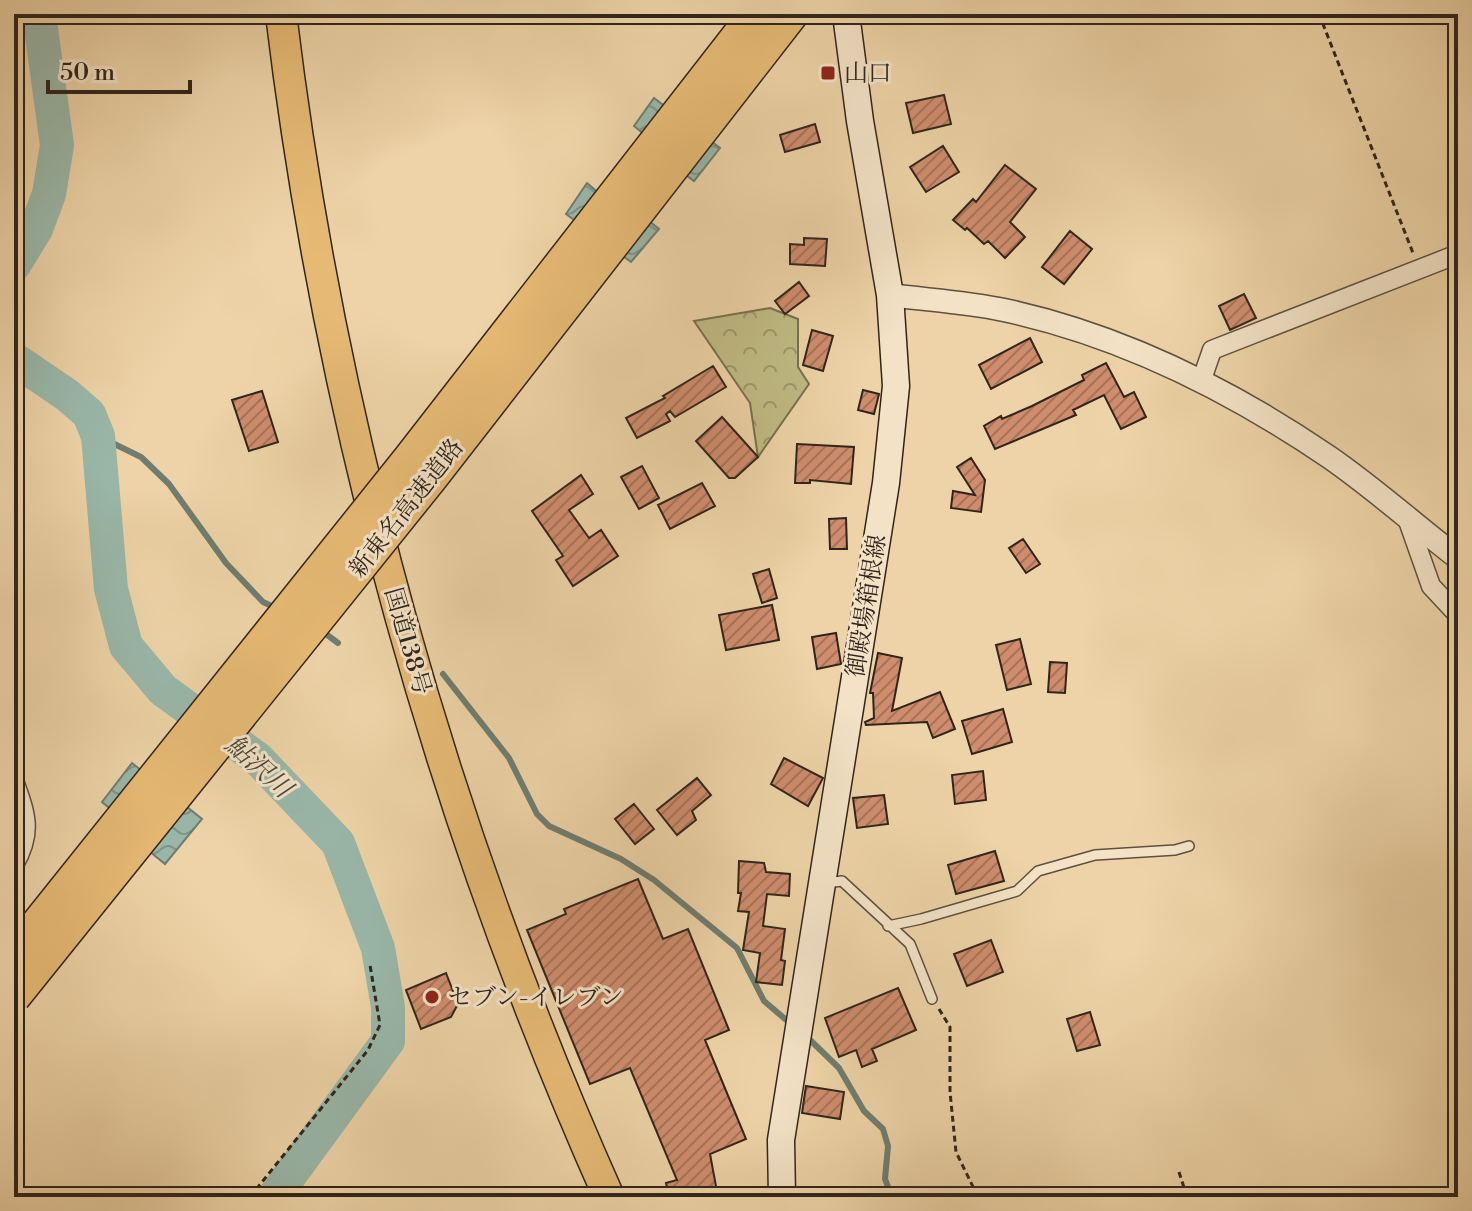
<svg xmlns="http://www.w3.org/2000/svg" width="1472" height="1211" viewBox="0 0 1472 1211" font-family="'Libre Bodoni','Noto Serif JP',serif">
  <defs>
    <pattern id="forest-crowns" width="20" height="18" patternUnits="userSpaceOnUse" patternTransform="scale(2)"><rect width="20" height="18" fill="#bfba83"/><path d="M2 6a3 3 0 1 1 6 0M12 15a3 3 0 1 1 6 0" fill="none" stroke="#9c976a"/></pattern>
    <pattern id="water-waves" width="16" height="10" patternUnits="userSpaceOnUse" patternTransform="scale(2)"><rect width="16" height="10" fill="#99b7a9"/><path d="M0 5q4-4 8 0t8 0" fill="none" stroke="#7d9589"/></pattern>
    <pattern id="building-hatch" width="6" height="6" patternUnits="userSpaceOnUse" patternTransform="scale(2)"><rect width="6" height="6" fill="#cf8d6d"/><path d="M-1 1l2-2M0 6l6-6M5 7l2-2" fill="none" stroke="#a87359"/></pattern>
  </defs>
  <rect width="100%" height="100%" fill="#edd3a7"/>
  <filter id="stains"><feTurbulence type="fractalNoise" baseFrequency=".0025" numOctaves="4"/><feColorMatrix values="0 0 0 0 .2 0 0 0 0 .09 0 0 0 0 .02 0 0 0 .5 -.17"/></filter>
  <radialGradient id="worn" r=".72"><stop offset=".6" stop-color="#630" stop-opacity="0"/><stop offset="1" stop-color="#630" stop-opacity=".3"/></radialGradient>
  <!-- forest -->
  <path fill="url(#forest-crowns)" stroke="#78704f" stroke-width="2" d="M770,308L798,319V367L809,384L758,457L750,403L694,321Z"/>
  <!-- water -->
  <path fill="url(#water-waves)" stroke="#6f7d70" stroke-width="2" d="M654,98L720,148L694,181L642,142L645,135L634,126Z
    M587,183L601,195L607,188L659,229L631,262L566,214Z
    M132,763L202,819L165,864L110,819L114,812L102,802Z"/>
  <g fill="none" stroke-linecap="round" stroke-linejoin="round">
    <!-- stream -->
    <path stroke="#6f7d70" stroke-width="6" d="M98,436L141,457L169,484L226,563L263,602L276,608
      M322,631L338,643
      M443,674L509,758L537,814L549,826L621,859L654,880L737,948L764,1001L791,1024
      M806,1036L839,1068L864,1111L883,1129L888,1146L885,1179L892,1197"/>
    <!-- river -->
    <path stroke="#99b7a9" stroke-width="34" d="M14,265L36,229L49,194L57,145L39,14
      M14,359L67,395L89,414L98,436L111,589L126,646L163,690L258,759L338,843L378,948L388,1007V1041L274,1197"/>
  </g>
  <!-- building -->
  <path fill="url(#building-hatch)" stroke="#30251b" stroke-width="2" d="M944,95L951,124L913,133L906,103Z
    M815,124L820,142L785,152L780,135Z
    M943,146L959,172L926,192L910,167Z
    M1005,165L1036,189L1010,222L1025,237L1005,258L988,241L984,244L967,228L965,230L953,220L973,199L976,202Z
    M1070,231L1092,249L1064,284L1042,267Z
    M804,238L827,239L825,266L790,264V244L804,245Z
    M799,282L809,296L785,314L775,301Z
    M1244,294L1256,318L1230,330L1219,306Z
    M812,330L833,336L823,371L803,365Z
    M1030,338L1042,362L991,389L979,365Z
    M1106,363L1124,397L1134,392L1146,417L1121,429L1104,395L1073,410L1076,415L995,449L984,426L1001,416L1002,419L1032,406L1084,380L1082,375Z
    M713,366L726,387L675,417L670,411L666,414L670,421L637,438L626,418L665,398L663,396Z
    M863,390L879,394L874,414L858,410Z
    M262,391L278,442L249,451L232,400Z
    M722,417L758,457L735,478H729L696,441Z
    M797,444L854,447L851,484L810,480V483H795Z
    M971,458L985,480L981,512L951,508L953,491L975,495L957,467Z
    M642,466L659,498L639,509L621,477Z
    M581,475L593,494L569,510L589,538L601,530L618,556L573,586L556,560L563,556L532,511Z
    M702,483L715,506L670,529L658,505Z
    M846,518L847,549H830L829,519Z
    M1023,539L1040,564L1026,573L1009,548Z
    M769,569L777,598L762,603L753,574Z
    M772,605L779,640L726,650L719,615Z
    M836,633L841,664L817,669L812,637Z
    M1020,639L1031,684L1007,690L996,645Z
    M878,653L902,658L892,711L940,692L955,729L933,738L927,722L866,725L865,722L874,718L873,693H870Z
    M1050,662L1067,663L1065,693L1048,692Z
    M1003,709L1012,742L972,754L962,721Z
    M784,758L823,778L808,806L771,784Z
    M983,771L986,800L955,804L952,775Z
    M697,778L711,795L692,811L696,820L677,835L657,810Z
    M884,795L888,824L857,828L853,798Z
    M634,804L654,829L635,844L615,819Z
    M995,851L1004,881L956,894L948,865Z
    M739,861L764,863L766,872L790,874L789,896L767,894L763,926L785,929L781,960L785,961L782,985L756,982L760,953L743,950L749,912L738,911L741,893H738Z
    M638,879L663,939L688,929L729,1030L705,1040L746,1139L710,1154L718,1197H669L666,1183L677,1180L630,1068L590,1084L527,930L566,914L564,909Z
    M991,940L1003,972L967,986L954,954Z
    M446,973L458,1004L451,1017L421,1029L406,990Z
    M898,988L916,1030L872,1049L877,1061L862,1067L856,1050L839,1057L825,1018Z
    M1090,1012L1100,1045L1077,1051L1067,1019Z
    M806,1086L844,1092L840,1119L802,1113Z"/>
  <g fill="none" stroke-linecap="round" stroke-linejoin="round">
    <!-- service casing -->
    <g stroke="#5f503e" stroke-width="12">
      <path id="service" d="M825,883L842,881L910,944L932,999
        M888,926L921,919L1017,891L1038,871L1095,855L1175,850L1189,846"/>
    </g>
    <!-- minor casing -->
    <g stroke="#5f503e" stroke-width="21">
      <path id="minor" d="M1201,382L1212,350L1458,254
        M1407,518L1431,586L1458,615
        M14,781C26,814 33,832 14,865"/>
    </g>
    <!-- tertiary casing -->
    <g stroke="#5f503e" stroke-width="25">
      <path id="tertiary" d="M890,295C928,300 967,302 1004,310C1120,335 1232,391 1329,457C1374,488 1415,525 1458,558"/>
    </g>
    <!-- secondary casing -->
    <g stroke="#30251b" stroke-width="29">
      <path id="secondary" d="M782,1197L781,1140L886,483L896,386L890,295L860,121L846,14"/>
    </g>
    <!-- trunk casing -->
    <g stroke="#30251b" stroke-width="33">
      <path id="trunk" d="M281,14C330,421 442,823 609,1197"/>
    </g>
    <!-- path -->
    <path stroke="#30251b" stroke-width="3" stroke-dasharray="6 4" stroke-linecap="butt" d="M1319,14L1413,253
      M939,1009L950,1027V1092L956,1152L978,1197
      M1179,1172L1187,1197
      M250,1197L368,1050L380,1025L370,965"/>
    <!-- service -->
    <use href="#service" stroke="#f3e2c6" stroke-width="9"/>
    <!-- minor -->
    <use href="#minor" stroke="#f3e2c6" stroke-width="18"/>
    <!-- tertiary -->
    <use href="#tertiary" stroke="#f3e2c6" stroke-width="22"/>
    <!-- secondary -->
    <use href="#secondary" stroke="#f3e2c6" stroke-width="26"/>
    <!-- trunk -->
    <use href="#trunk" stroke="#e6ba74" stroke-width="30"/>
    <!-- motorway-bridge casing -->
    <g stroke="#30251b" stroke-width="35" stroke-linecap="butt">
      <path id="motorway-bridge" d="M14,953L409,459L755,14
        M14,997L432,477L792,14"/>
    </g>
    <!-- motorway-bridge -->
    <use href="#motorway-bridge" stroke="#e6ba74" stroke-width="32"/>
  </g>
  <!-- markers -->
  <g fill="#8f2418" stroke="#f3e2c6" stroke-width="3">
    <rect x="820" y="65" width="16" height="16" rx="4"/>
    <circle cx="432" cy="997" r="8"/>
  </g>
  <g text-anchor="middle" stroke-width="6" stroke-linejoin="round" paint-order="stroke">
    <!-- poi labels -->
    <g font-size="24" fill="#30251b" stroke="#f3e2c6" text-anchor="start">
      <text x="844" y="81">山口</text>
      <text x="448" y="1005">セブン-イレブン</text>
    </g>
    <!-- street labels -->
    <g font-size="24" fill="#30251b" stroke="#f3e2c6">
      <text transform="translate(406 508) rotate(-52)" y="8">新東名高速道路</text>
      <text transform="translate(866 606) rotate(-81)" y="8">御殿場箱根線</text>
      <text transform="translate(408 641) rotate(74)" y="8">国道138号</text>
    </g>
    <!-- water labels -->
    <g font-size="26" font-style="italic" fill="#4a4a3e" stroke="#f3e2c6">
      <text transform="translate(259 766) rotate(42)" y="9">鮎沢川</text>
    </g>
  </g>
  <!-- margin -->
  <rect width="1472" height="1211" fill="none" stroke="#edd3a7" stroke-width="48"/>
  <rect x="16" y="16" width="1440" height="1179" fill="none" stroke="#30251b" stroke-width="4"/>
  <rect x="24" y="24" width="1424" height="1163" fill="none" stroke="#30251b" stroke-width="2"/>
  <!-- scale -->
  <path d="M48 80v12h142v-12" fill="none" stroke="#30251b" stroke-width="4"/>
  <text x="60" y="80" font-size="24" fill="#30251b" stroke="#f3e2c6" stroke-width="6" paint-order="stroke">50 m</text>
  <rect width="100%" height="100%" filter="url(#stains)"/>
  <rect width="100%" height="100%" fill="url(#worn)"/>
</svg>
